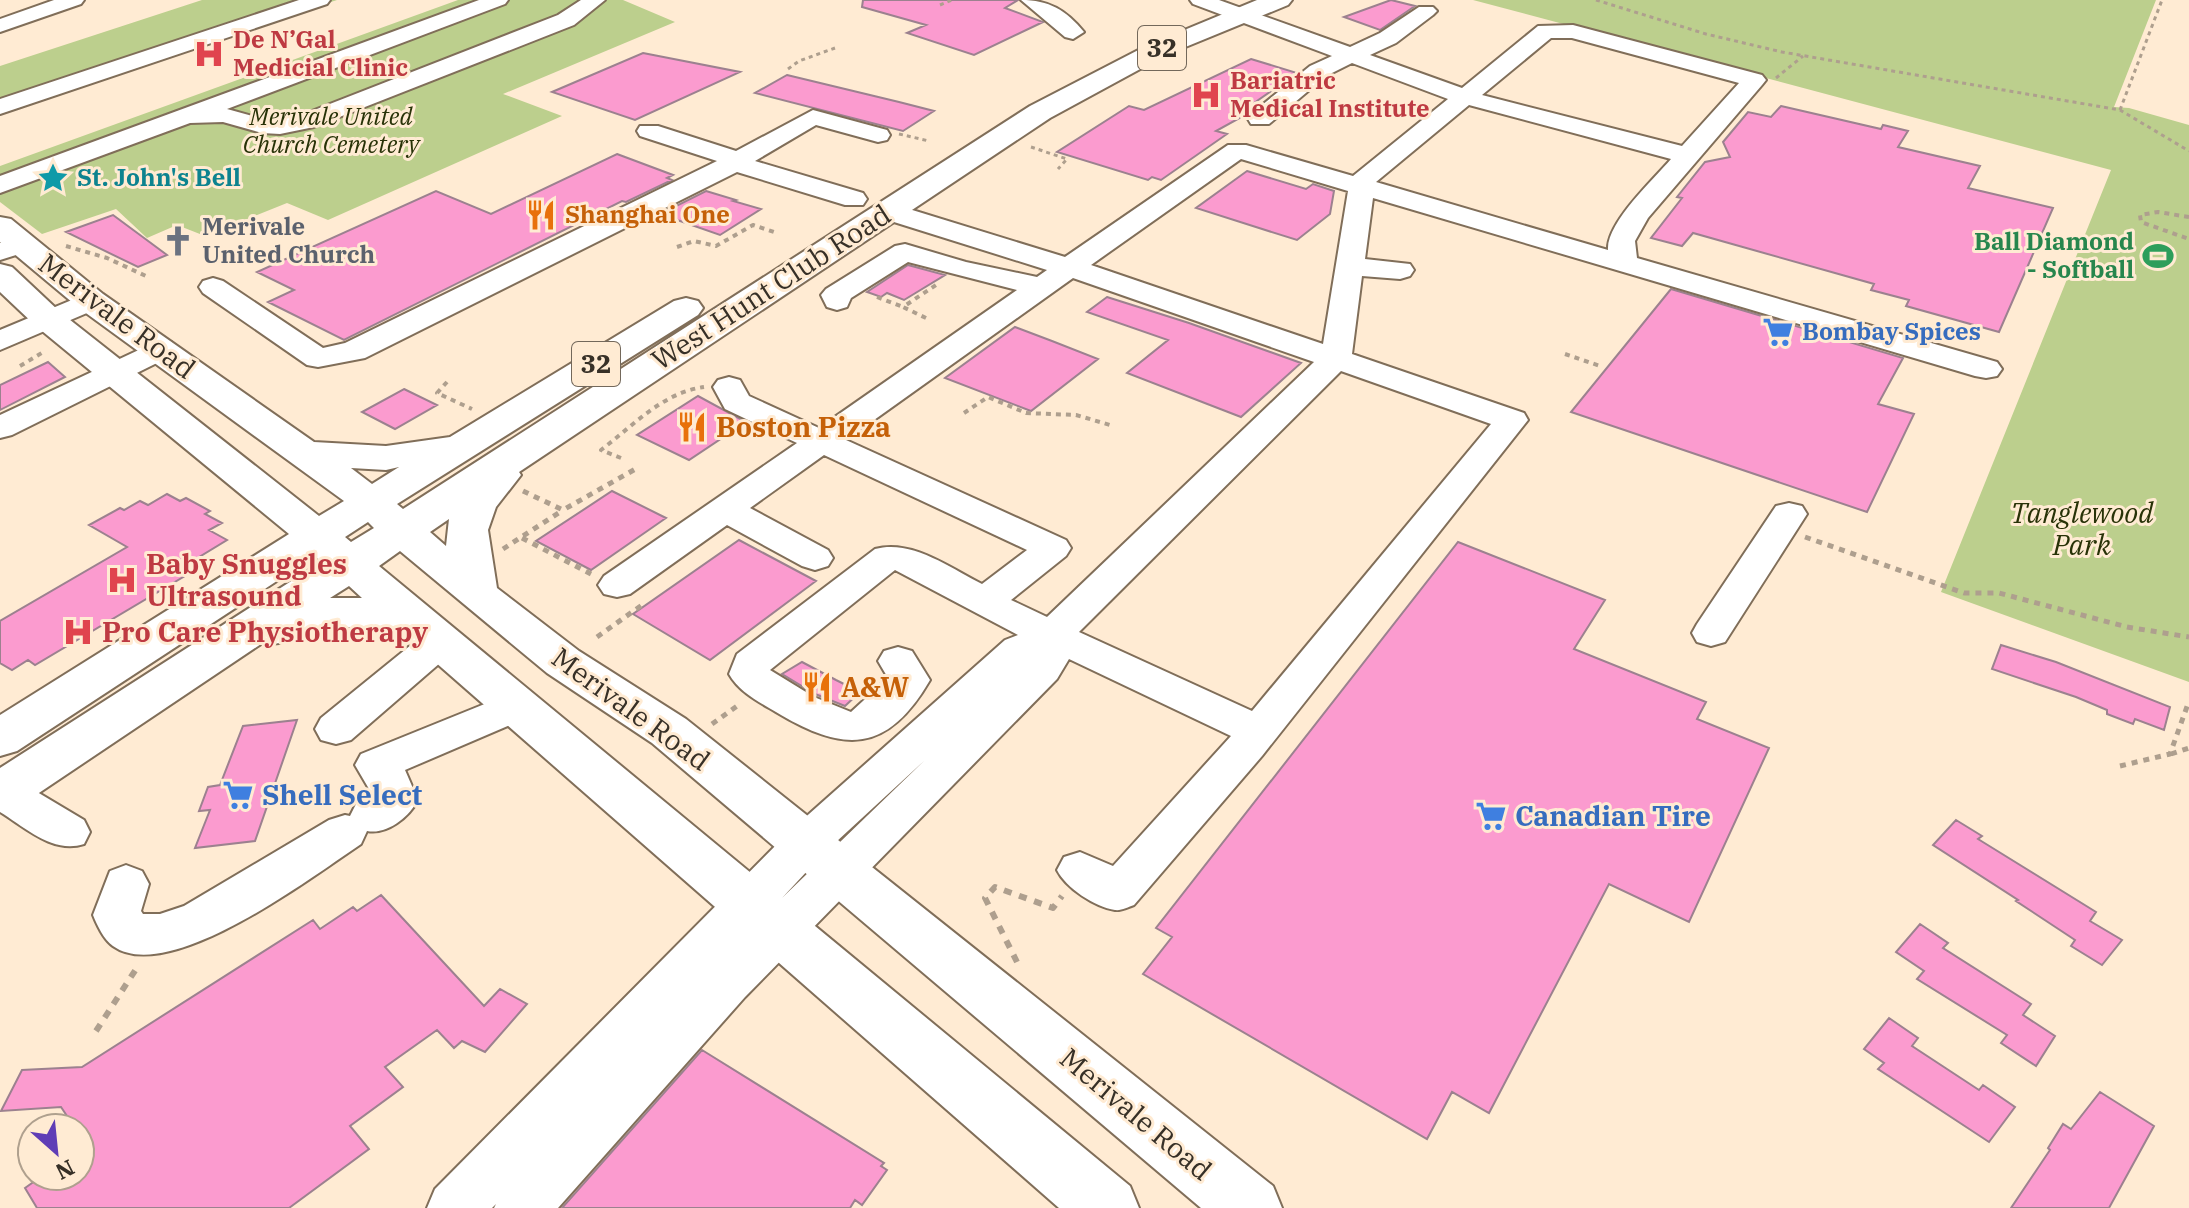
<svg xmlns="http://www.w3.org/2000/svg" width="2189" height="1208" viewBox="0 0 2189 1208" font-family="'IBM Plex Serif',serif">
  <rect width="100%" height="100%" fill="#ffebd3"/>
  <!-- green -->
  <path fill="#bccf8d" d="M202,0H337L0,111V66Z
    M458,0H623L675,22L503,94L562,116L328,220L287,203L205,236L177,225L147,238L116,209L42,234L0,202V166Z
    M1473,0H2156L2114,107L2129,108L2189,125V682L1941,592L2111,170Z"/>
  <!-- building -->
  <path fill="#fb9bcf" stroke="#9c818f" stroke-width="2" d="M863,0H1018L1005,8L1043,22L974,55L907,33L926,25L862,7Z
    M1391,0L1415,6L1380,30L1344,17Z
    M643,53L740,72L635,120L552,92Z
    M1251,59L1297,73L1254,103L1258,104L1247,114L1216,131L1227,134L1161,180L1152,177L1148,180L1057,152L1129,106L1144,110Z
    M787,75L899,102L934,111L903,131L755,93Z
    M1781,106L1881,129L1883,125L1908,131L1898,147L1980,166L1968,188L2053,208L1999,332L1906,306L1909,300L1871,290L1874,284L1693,233L1682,246L1651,238L1682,198L1677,197L1705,162L1730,157L1723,142L1748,112L1771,117Z
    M617,154L673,175L667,178L672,180L626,202L622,201L344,340L268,302L294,290L257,272L436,191L491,214Z
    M1247,171L1306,189L1313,184L1334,191L1330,214L1297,240L1196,208Z
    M706,191L736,200L733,201L761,209L720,235L660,214Z
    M113,215L167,255L138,267L66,232Z
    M908,265L945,275L904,300L887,293L881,297L867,292Z
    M1671,289L1903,358L1878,404L1914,414L1867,512L1571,412Z
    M1107,297L1189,323L1301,363L1241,417L1127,373L1168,340L1087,312Z
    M1015,327L1052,341L1098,359L1031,411L945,378Z
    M48,362L65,377L0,410V385Z
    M404,389L437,405L395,429L362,412Z
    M698,396L746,422L689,460L637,435Z
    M612,491L666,518L591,570L536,541Z
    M167,494L180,501L186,498L210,511L205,514L222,523L209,530L227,540L196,559L205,564L35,665L28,660L12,670L0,663V621L127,547L89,525L120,508L124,510L140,501L148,505Z
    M739,540L816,581L710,660L633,614Z
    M1458,542L1605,600L1574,649L1706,702L1697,719L1769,748L1689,922L1609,884L1489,1113L1452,1092L1427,1139L1143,974L1172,937L1156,928Z
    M2001,645L2056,662L2170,707L2164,730L2135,719L2133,724L2107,714V710L2076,697L1992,669Z
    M802,662L836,680L860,692L845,706L815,694L782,674Z
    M297,720L255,841L195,848L210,810L199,811L208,787L220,785L243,726Z
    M1956,820L1982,836L1978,839L2096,912L2090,921L2122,940L2102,965L2071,946L2075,940L2016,901L2018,900L1933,845Z
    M381,895L484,1006L500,989L527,1004L485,1052L462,1041L454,1048L437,1030L385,1067L403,1087L350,1126L369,1149L289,1208H37L25,1188L42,1176H80V1128H75L61,1107L1,1111L22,1070L82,1067L313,920L320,929L353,907L357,911Z
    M1920,924L1948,943L1943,948L2031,1004L2023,1015L2055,1036L2036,1066L2001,1043L2007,1035L1917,979L1924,971L1896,952Z
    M1889,1018L1918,1038L1912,1046L1979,1090L1983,1085L2015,1107L1989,1142L1878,1069L1884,1063L1864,1049Z
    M702,1050L884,1163L881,1166L887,1170L862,1205L855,1200L850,1208H562Z
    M2100,1092L2154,1126L2109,1208H2011L2050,1150L2048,1148L2063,1124L2071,1129Z"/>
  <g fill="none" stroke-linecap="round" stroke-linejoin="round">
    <!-- minor casing -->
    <g stroke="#806e59" stroke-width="4">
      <path id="minor" d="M54,0H84L81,4L0,32V19Z
        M299,0H330L327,4L0,114V99Z
        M479,0H508L505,4L227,109L263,119L299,116L558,15L581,0H605L574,25L314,127L280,134L262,133L223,122L190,123L0,193V176Z
        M1021,0C1049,0 1066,10 1084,32L1073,39L1065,37Z
        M1190,0H1219L1350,47L1380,33L1419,7H1433L1437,11L1433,15L1396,43L1370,55L1462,88L1538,26L1573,25L1762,75L1766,80L1762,85L1648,218L1635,241L1637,258L1997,362L2002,369L1997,376L1986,378L1975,376L1373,198L1365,259L1410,264L1414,270L1410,276L1400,279L1362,276L1352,354L1524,413L1528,420L1262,756L1134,905C1128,907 1121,911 1115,910C1095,907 1066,888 1057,870L1064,857L1080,852L1113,866L1231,736L1069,659L1057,679L745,997L558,1208H494L496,1204L492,1208H427L435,1189L791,830L1005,640L1018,635L895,570L770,670L814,697L851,712L888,678L878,661L884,651L898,647L912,651L930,680C887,754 844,753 776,712C759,702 739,692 729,674L737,654L875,549C912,539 950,568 982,584L1027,550L824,455L750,508L828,550L833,558L828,566L815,570L802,566L727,525L630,594L617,597L604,594L598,585L604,576L797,443L725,409L713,387L718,380L729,377L740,380L749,396L819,428L1017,290L908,262L851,298L847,307L837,310L827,307L821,295L826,289L895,246L905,244L966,262L1037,277L1047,270L878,217L874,211L878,205H896L1065,257L1228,145H1246L1353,176L1448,99L1352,63L1326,76L1269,124H1251L1248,119L1251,114L1310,66L1332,56L1193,4ZM1551,38H1572L1739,83L1682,146L1482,95ZM1469,105L1671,159C1654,179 1606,223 1608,250L1376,182ZM1241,159L1348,191L1323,344L1091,265ZM1073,278L1314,362L1047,617L1011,600L1066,556L1071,548L1066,540L846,440ZM1341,371L1491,424L1252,711L1079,632ZM925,760L782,898L823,854Z
        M813,110L887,130L890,135L887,140L878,142L816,125L755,161L863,193L867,199L863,205H845L737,172L365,358L318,367L307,365L203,293L199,287L203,281L213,278L223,281L323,348L345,343L717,161L640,136L637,131L640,126H658L736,151Z
        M22,236L32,238L36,244L32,250L0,260V243Z
        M91,292L101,295L106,301L101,307L0,350V330Z
        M160,340L171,342L175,349L171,356L12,435L0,438V415Z
        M1789,503L1802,506L1807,514L1725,642L1711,646L1697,642L1692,633L1697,624L1776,506Z
        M441,628L455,632L461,641L455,650L351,740L336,744L321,740L315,729L321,718L427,632Z
        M517,691L531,696L537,706L531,716L405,770L418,800C409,817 387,835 367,831L361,844C313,876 169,986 113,946C104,940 97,925 93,915L110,871L126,865L142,871L149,884L141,911L143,914H160L184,906L329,820L345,815L350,816L356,804L372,794L355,765L361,754Z
        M0,776L17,780L84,820L90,832L84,844C53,854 26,828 0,812Z"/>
    </g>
    <!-- major casing -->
    <g stroke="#806e59" stroke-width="4">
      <path id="major" d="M1257,0H1292L1288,5L1166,55L1050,118L519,472L521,475L496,507L488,530L497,588L579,651L686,719L1273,1186L1282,1208H1201L652,743L547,673L400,551L379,566L1130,1186L1139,1208H1059L410,640C381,631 355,624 324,629C303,633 286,648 264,642L18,807L0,812V768L321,562L315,556L17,751L0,756V715L289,534L36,326L0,292V264L12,267L60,312L319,516L344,501L79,308L0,242V217L11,219L103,294L314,442L386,446L450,437L674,301L686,298L698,301L703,308L698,315L397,504L403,509L1030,106L1148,45ZM399,467L372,484L351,468L386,470ZM449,519L446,546L430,532ZM368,522L374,528L351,542L345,537ZM349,586L362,598H330Z"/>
    </g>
    <!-- path-far3 -->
    <path stroke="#ae9f8e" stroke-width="3" stroke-dasharray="4 4" stroke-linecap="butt" d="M1596,0L1706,34L1782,52L2120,110L2189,151
      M940,5L952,0
      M788,69L799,61L835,48
      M1776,78L1803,56
      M2120,110L2162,0
      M899,134L929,141
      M1031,147L1067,159L1058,169"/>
    <!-- path-far2 -->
    <path stroke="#ae9f8e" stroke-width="4" stroke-dasharray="5 5" stroke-linecap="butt" d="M2189,217L2158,212L2140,215L2141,222L2189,239
      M66,246L107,258L148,277
      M677,247L694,241L716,246L753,225L777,233
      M877,297L903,307
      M926,318L903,307L939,283
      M1565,354L1600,366
      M20,366L45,351
      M447,382L437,393L472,409
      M964,413L988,397L1026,413L1076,415L1110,425
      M621,458L601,450C634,425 662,393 704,387"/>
    <!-- path-far1 -->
    <path stroke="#ae9f8e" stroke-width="5" stroke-dasharray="6 6" stroke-linecap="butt" d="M523,491L563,510L639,467
      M1805,537L1964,593H1999L2127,627L2189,637
      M522,538L591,574
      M503,549L563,510
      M597,637L642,605
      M712,724L740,704
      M2171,754L2189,748
      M2120,766L2170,754L2189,701"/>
    <!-- path -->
    <path stroke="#ae9f8e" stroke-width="6" stroke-dasharray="8 8" stroke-linecap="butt" d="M1017,962L985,898L995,887L1053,908L1062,896
      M96,1031L138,966"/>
    <!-- minor -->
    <use href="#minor" fill="#fff" fill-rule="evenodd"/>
    <!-- major -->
    <use href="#major" fill="#fff" fill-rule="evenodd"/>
  </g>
  <!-- icons -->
  <defs>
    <g id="hospital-bare" transform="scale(2.4)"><path d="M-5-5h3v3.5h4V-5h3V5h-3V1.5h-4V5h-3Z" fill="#e0444e" stroke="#ffebd3" stroke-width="2.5" paint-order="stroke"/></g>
    <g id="sight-bare" transform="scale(2.4)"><path d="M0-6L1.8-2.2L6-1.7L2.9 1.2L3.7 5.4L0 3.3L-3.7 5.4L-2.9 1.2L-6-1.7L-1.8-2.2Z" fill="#0f9aa8" stroke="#ffebd3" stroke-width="2.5" paint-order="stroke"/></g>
    <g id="restaurant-bare" transform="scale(2.4)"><path d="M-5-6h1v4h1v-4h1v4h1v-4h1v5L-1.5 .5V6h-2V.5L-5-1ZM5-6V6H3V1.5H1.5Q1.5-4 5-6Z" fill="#e8710a" stroke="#ffebd3" stroke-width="2.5" paint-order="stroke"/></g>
    <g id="church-bare" transform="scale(2.4)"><path d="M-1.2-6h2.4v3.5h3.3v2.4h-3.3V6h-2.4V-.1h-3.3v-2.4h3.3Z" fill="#6b7280" stroke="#ffebd3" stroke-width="2.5" paint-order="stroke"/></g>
    <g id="stadium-bare" transform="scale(2.4)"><path d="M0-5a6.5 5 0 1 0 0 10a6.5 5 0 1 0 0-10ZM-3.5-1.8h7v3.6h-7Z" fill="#2e9e5b" stroke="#ffebd3" stroke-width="2.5" paint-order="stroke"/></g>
    <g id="supermarket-bare" transform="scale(2.4)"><path d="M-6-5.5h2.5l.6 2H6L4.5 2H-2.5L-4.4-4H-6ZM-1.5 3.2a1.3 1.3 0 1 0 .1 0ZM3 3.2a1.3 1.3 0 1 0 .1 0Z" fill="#3f7fe0" stroke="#ffebd3" stroke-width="2.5" paint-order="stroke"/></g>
  </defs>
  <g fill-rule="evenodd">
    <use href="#hospital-bare" x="209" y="54"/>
    <use href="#hospital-bare" x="1206" y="95"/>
    <use href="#sight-bare" x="53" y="178"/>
    <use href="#restaurant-bare" x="541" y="215"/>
    <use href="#church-bare" x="178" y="241"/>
    <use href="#stadium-bare" x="2158" y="256"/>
    <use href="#supermarket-bare" x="1778" y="332"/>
    <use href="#restaurant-bare" x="692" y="427"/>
    <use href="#hospital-bare" x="122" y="580"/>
    <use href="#hospital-bare" x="78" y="632"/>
    <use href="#restaurant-bare" x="817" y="687"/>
    <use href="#supermarket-bare" x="238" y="795"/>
    <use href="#supermarket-bare" x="1491" y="816"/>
  </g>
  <g text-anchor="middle" stroke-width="6" stroke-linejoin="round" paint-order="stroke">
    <!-- far-health labels -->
    <g font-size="24" font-weight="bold" fill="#be3a42" stroke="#ffebd3" text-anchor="start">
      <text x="233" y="48">De N’Gal<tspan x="233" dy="28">Medicial Clinic</tspan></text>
      <text x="1230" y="89">Bariatric<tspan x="1230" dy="28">Medical Institute</tspan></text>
    </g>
    <!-- far-park labels -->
    <g font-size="24" font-style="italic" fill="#283207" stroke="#ffebd3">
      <text x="331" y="125">Merivale United<tspan x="331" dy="28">Church Cemetery</tspan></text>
    </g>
    <!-- far-culture labels -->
    <g font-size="24" font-weight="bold" fill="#0d838f" stroke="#ffebd3" text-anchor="start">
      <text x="77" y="186">St. John's Bell</text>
    </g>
    <!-- far-food labels -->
    <g font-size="24" font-weight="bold" fill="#c56008" stroke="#ffebd3" text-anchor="start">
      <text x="565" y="223">Shanghai One</text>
    </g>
    <!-- far-worship labels -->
    <g font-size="24" font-weight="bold" fill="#5b616d" stroke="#ffebd3" text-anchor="start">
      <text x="202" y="235">Merivale<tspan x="202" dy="28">United Church</tspan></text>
    </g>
    <!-- far-leisure labels -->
    <g font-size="24" font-weight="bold" fill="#27864d" stroke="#ffebd3" text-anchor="end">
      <text x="2134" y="250">Ball Diamond<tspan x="2134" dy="28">- Softball</tspan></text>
    </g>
    <!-- far-shop labels -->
    <g font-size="24" font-weight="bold" fill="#366cbe" stroke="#ffebd3" text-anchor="start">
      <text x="1802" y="340">Bombay Spices</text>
    </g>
    <!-- shield labels -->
    <g fill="#ffebd3" stroke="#73685b" stroke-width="2">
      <rect x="1138" y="26" width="48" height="44" rx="6"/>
      <rect x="572" y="342" width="48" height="44" rx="6"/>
    </g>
    <g font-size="26" font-weight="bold" fill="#373027">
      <text x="1162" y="57">32</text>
      <text x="596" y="373">32</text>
    </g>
    <!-- street labels -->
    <g font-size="28" fill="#373027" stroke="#ffebd3">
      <text transform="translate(771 287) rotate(-33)" y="10">West Hunt Club Road</text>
      <text transform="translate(117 316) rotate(37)" y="10">Merivale Road</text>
      <text transform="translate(631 709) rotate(36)" y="10">Merivale Road</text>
      <text transform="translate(1136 1114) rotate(40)" y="10">Merivale Road</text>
    </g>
    <!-- food labels -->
    <g font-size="28" font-weight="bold" fill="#c56008" stroke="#ffebd3" text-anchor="start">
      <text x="716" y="437">Boston Pizza</text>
      <text x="841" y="697">A&amp;W</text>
    </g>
    <!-- park labels -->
    <g font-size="28" font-style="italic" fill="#283207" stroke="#ffebd3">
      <text x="2082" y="523">Tanglewood<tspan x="2082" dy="32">Park</tspan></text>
    </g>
    <!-- health labels -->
    <g font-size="28" font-weight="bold" fill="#be3a42" stroke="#ffebd3" text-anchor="start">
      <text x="146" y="574">Baby Snuggles<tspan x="146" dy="32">Ultrasound</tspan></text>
      <text x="102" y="642">Pro Care Physiotherapy</text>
    </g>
    <!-- shop labels -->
    <g font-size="28" font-weight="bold" fill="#366cbe" stroke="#ffebd3" text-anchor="start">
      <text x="262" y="805">Shell Select</text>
      <text x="1515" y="826">Canadian Tire</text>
    </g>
  </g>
  <!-- north arrow -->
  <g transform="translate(56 1152) rotate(153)"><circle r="38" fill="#ffebd3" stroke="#afa08e" stroke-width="2"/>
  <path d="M0-6L14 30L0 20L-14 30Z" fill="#5f3db6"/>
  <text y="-12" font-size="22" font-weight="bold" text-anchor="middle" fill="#373027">N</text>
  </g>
</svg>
